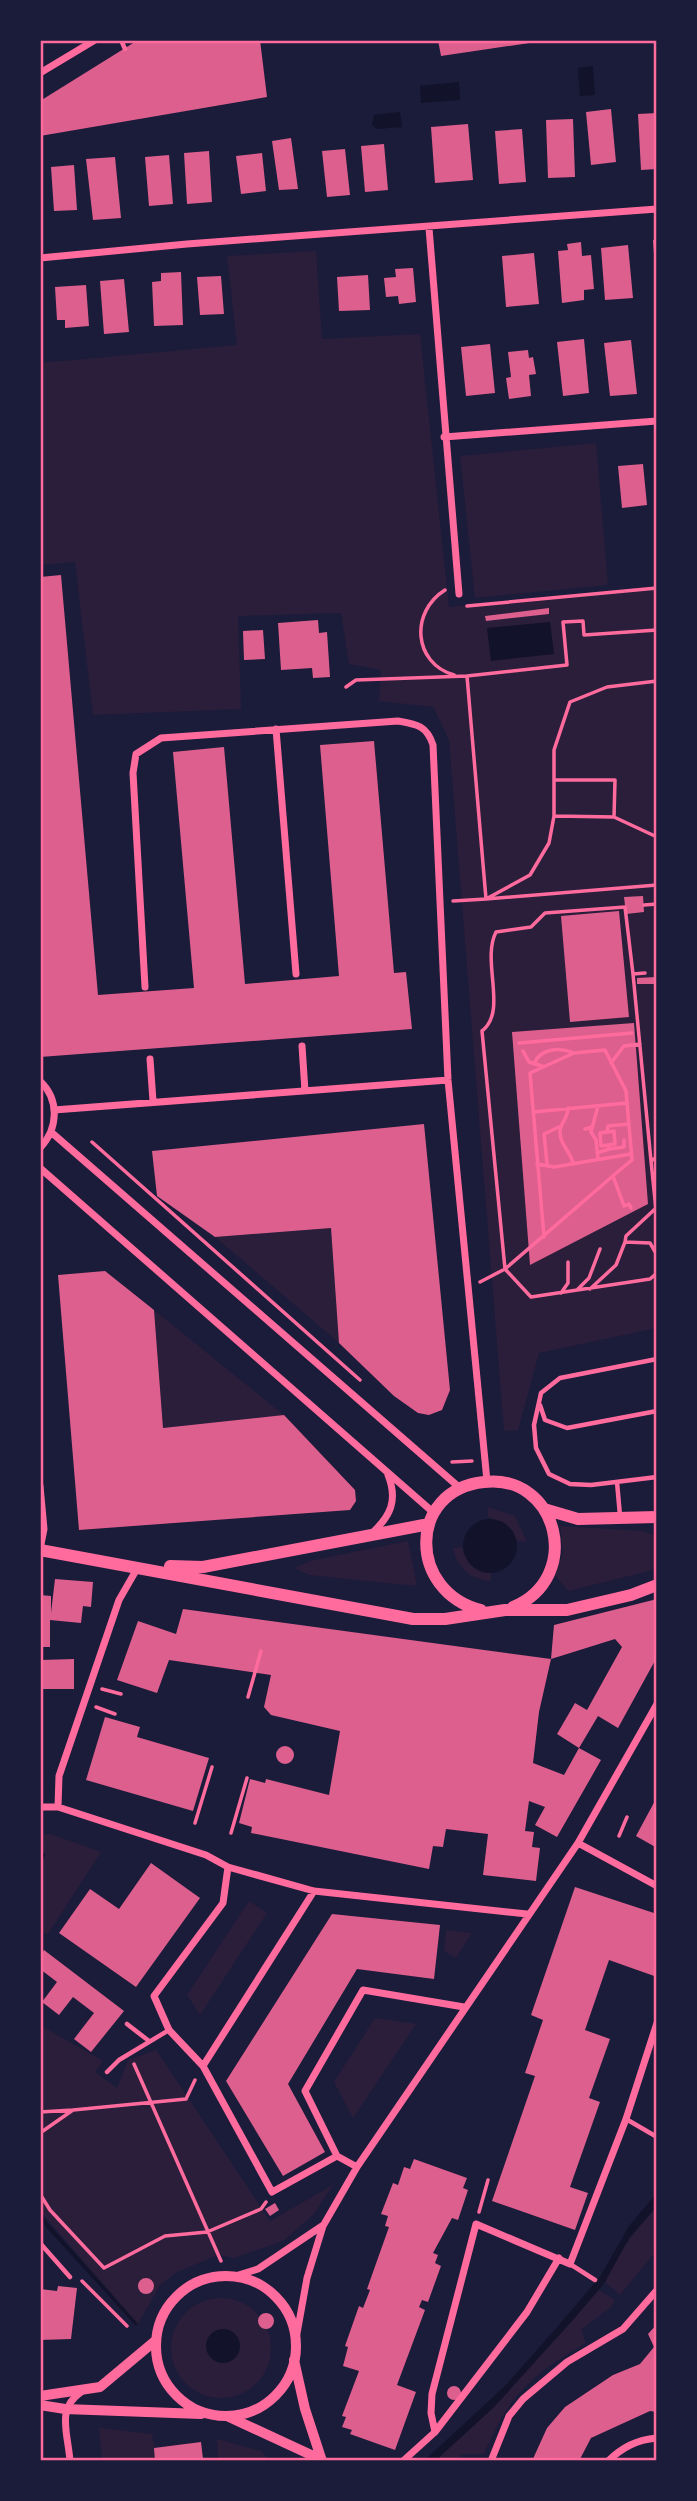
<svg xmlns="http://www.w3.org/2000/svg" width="697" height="2501" viewBox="0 0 697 2501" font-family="'Roboto Serif',serif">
  <rect width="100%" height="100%" fill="#1b1b3a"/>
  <!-- green -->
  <path fill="#2a1e3b" d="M316,251L322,339L420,334L449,607L657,586V1328L539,1353L518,1430L504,1431L449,740L433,707L379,701L381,670L349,664L341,613L238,616L241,709L93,715L75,562L40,565V363L237,345L227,256Z
    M596,443L608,585L475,598L460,456Z
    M331,1228L339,1343L215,1237Z
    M154,1310L284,1415L163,1428Z
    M488,1507L515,1516L527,1542L516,1541L507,1525L488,1517Z
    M560,1526L643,1531L657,1536V1569L568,1591L554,1574L563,1554Z
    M408,1541L417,1586L309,1575L294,1568L310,1561Z
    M462,1547C465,1560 478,1571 491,1573V1581C471,1580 457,1568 453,1548Z
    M51,1834L101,1852L48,1934L40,1931V1835Z
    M249,1901L267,1913L200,2015L187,1995Z
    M446,1930L472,1933L456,1958L444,1951Z
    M375,2018L416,2024L353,2118L334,2082Z
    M40,2025L103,2061L95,2072L117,2088L128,2060L156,2050L270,2221L333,2185L313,2215L283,2241L234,2258L218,2255L177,2272L160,2285L138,2324L40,2211Z
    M657,2207V2250L620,2295L605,2282C617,2253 636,2230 657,2207Z
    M599,2290L615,2300L611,2307L581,2330L586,2343C529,2377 511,2393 484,2454H461L459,2461H435L494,2407Z
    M171 2348a50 50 0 1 1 100 0a50 50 0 1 1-100 0Z
    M99,2428L152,2434L157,2461H102Z
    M217,2439L261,2451L271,2461H212L218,2458Z"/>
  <!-- water -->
  <path fill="#12122b" d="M593,66L595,95L580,96L578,68Z
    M459,82L460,100L421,103L420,86Z
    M400,112L402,127L376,129L372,125L374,115Z
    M550,622L554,654L491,661L487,628Z
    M463 1546a27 27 0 1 1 54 0a27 27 0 1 1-54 0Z
    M657,2193V2206L629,2238L605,2282L573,2320L494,2407L435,2461H424L507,2384L558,2326L600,2277L629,2226Z
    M40,2214L138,2324L136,2326L46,2227Z
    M206 2346a17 17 0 1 1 34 0a17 17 0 1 1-34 0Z"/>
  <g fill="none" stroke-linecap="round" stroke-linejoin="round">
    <!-- stream -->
    <path stroke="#12122b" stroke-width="6" d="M40,1860L42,1855"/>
  </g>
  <!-- building -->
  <path fill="#dd5f8e" d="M138,40H260L267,97L40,136V101Z
    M438,40H536V42L441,56Z
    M611,109L616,162L591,165L586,112Z
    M657,113V169L641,170L638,114Z
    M573,119L575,177L548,178L546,120Z
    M468,124L473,180L435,183L431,127Z
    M522,129L526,182L499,184L495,131Z
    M291,138L298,189L279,190L272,141Z
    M384,144L388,190L365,192L361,146Z
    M345,149L350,195L327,197L322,151Z
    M209,151L212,202L187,204L184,153Z
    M262,153L266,191L241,194L236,156Z
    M169,155L173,204L149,206L145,157Z
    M115,157L121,218L93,220L86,159Z
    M74,165L77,210L54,211L51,167Z
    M657,239V268H655L653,240Z
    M581,242L582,256L591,255L594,289L584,290V300L562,303L558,251L568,250L567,244Z
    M628,245L633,298L605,300L601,248Z
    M534,253L539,304L506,307L502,256Z
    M413,268L416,302L399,304L398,296L386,297L384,278L396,277L395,269Z
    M181,272L183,325L154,326L152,282L161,281V273Z
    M368,275L370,310L339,311L337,277Z
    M221,276L224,314L200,315L197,277Z
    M124,279L129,332L104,334L100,281Z
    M86,285L89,326L65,328V320H57L55,287Z
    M584,339L589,393L563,396L557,342Z
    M631,340L637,394L610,396L604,343Z
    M490,344L495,393L466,396L461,347Z
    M528,350L529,358L533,357L536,374L529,375L531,396L509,399L506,378L511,377L508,352Z
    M643,464L647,505L622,508L618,466Z
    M61,575L98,995L194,988L173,752L224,747L245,984L339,976L320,745L374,741L394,973L406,972L412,1029L40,1057V998H43L40,963V577Z
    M549,608V614L486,621L485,616Z
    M318,620L319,633L327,632L330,677L313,678L312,668L281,670L278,623Z
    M263,630L265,659L244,660L243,631Z
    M643,896L644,912L626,914L624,897Z
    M619,911L629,1017L570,1022L561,916Z
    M656,977V984H637V978Z
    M634,1023L648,1204L530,1265L512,1032Z
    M424,1124L450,1390L442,1410L429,1415L418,1413L394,1396L339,1343L331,1228L215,1237L157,1196L152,1151Z
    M105,1271L154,1310L163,1428L284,1415L355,1490L356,1501L350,1510L79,1530L58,1275Z
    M55,1579L93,1582L91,1607L83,1606L81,1623L50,1620V1647H40V1595L51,1596V1613Z
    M657,1599V1657L618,1728L598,1716L579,1748L557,1734L575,1703L587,1710L622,1647L615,1639L551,1659L554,1625Z
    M183,1609L551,1659L539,1712L533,1763L564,1775L579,1748L601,1760L557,1837L535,1825L545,1807L529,1801L525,1831L534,1832L532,1847L540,1848L536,1881L483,1875L488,1834L446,1829L443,1847L433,1846L429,1869L251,1833L252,1827L239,1823L250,1779L265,1783L266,1779L329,1795L340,1731L271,1715L264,1707L271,1675L169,1660L157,1693L117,1680L138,1621L176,1634Z
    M74,1659V1689H41V1660Z
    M105,1717L140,1727L137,1737L209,1758L193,1811L86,1780Z
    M276 1755a9 9 0 1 1 18 0a9 9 0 1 1-18 0Z
    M657,1797V1848L636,1836Z
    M151,1863L200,1898L136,1987L59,1933L90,1889L119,1909Z
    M575,1887L657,1914V1977L609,1960L585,2030L610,2039L589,2098L600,2102L570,2187L588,2193L575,2230L492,2201L535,2076L525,2073L543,2020L531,2015Z
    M332,1914L440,1925L434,1979L357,1969L288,2084L325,2152L283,2176L226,2081Z
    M44,1950L124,2011L91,2052L74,2039L94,2013L73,1997L59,2015L42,2002L57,1982L40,1969V1955Z
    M414,2159L467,2178L463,2188L468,2190L458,2220L452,2218L433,2253L438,2255L435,2263L441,2266L428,2302L422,2300L419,2307L425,2310L397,2385L416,2392L395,2450L350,2434L352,2430L342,2427L346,2417L342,2416L359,2371L343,2366L348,2347L345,2346L359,2306L363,2308L370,2290L367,2289L389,2227L385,2226L388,2216L381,2214L393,2183L398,2185L404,2167L410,2169Z
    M275,2203L279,2210L270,2216L265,2209Z
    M138 2286a8 8 0 1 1 16 0a8 8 0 1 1-16 0Z
    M58,2286L77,2288L71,2339L40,2340V2289L57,2291Z
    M258 2321a8 8 0 1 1 16 0a8 8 0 1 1-16 0Z
    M657,2324V2412L650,2411L591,2438L579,2461H532L547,2428L565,2407L613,2375L640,2364L654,2347L648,2334Z
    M447 2393a7 7 0 1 1 14 0a7 7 0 1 1-14 0Z
    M201,2442L203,2459L155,2461L154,2448Z"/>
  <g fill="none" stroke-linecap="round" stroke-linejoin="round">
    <!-- path -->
    <path stroke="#ff6b9d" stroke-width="3.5" d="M445,590C410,612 413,663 454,675
      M467,606L657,588
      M467,676L486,899L657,885
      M346,687L356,680L467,676L567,665L563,622L583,621L584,635L657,630
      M554,780H615L614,817
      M555,816L614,817L657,837
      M453,901L486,899L530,875L549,843L554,816V750L570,702L607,687L657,681
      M644,905L657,904
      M633,974L651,1161
      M519,1043L632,1033
      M523,1051L529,1062L542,1066
      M611,1063L624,1046L640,1044
      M534,1064C540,1048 560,1047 574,1053
      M598,1106L591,1132L596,1140L598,1159
      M568,1108C568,1118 561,1122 560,1131C559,1143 570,1151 573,1163
      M533,1112L627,1103
      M585,1129L592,1127
      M607,1132L608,1126L629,1124
      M92,1142L360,1380
      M609,1149L624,1147V1140
      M597,1153L609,1149L608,1145L601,1146L600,1133L614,1131L615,1144L608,1145
      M657,1157L651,1161L657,1219
      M547,1163L544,1134L561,1126
      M537,1164L554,1167L631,1154
      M613,1176L624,1206L629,1204L631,1208
      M655,1209L626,1236L625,1242L650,1243L657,1255
      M544,1237L530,1073L574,1053L605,1050L626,1091L632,1160L621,1169L505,1269L531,1297L650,1279L657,1273
      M480,1282L505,1269L482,1031C508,1011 481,961 496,932L531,927L545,913L625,907L633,974L645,973
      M578,1289L589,1278L600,1249
      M590,1289L616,1265L625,1242
      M561,1293L568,1283V1262
      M452,1462L472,1461
      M102,1689L121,1694
      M248,1697L261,1651
      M96,1707L115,1714
      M195,1823L212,1767
      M231,1833L247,1778
      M619,1836L627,1817
      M134,2064L221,2261
      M40,2112L73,2110
      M40,2133L73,2110L186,2099L195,2080
      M40,2194L50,2210L104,2268L165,2236L207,2232L261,2209L266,2202
      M479,2212L488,2180
      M82,2281L127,2326
      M40,2461L55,2460"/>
    <!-- service -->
    <path stroke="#ff6b9d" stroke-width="4.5" d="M121,40L125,49
      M657,1359L560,1378L541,1393L534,1425L536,1448L549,1474L570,1484L591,1485L657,1477
      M540,1405L545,1420L567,1428L657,1411
      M617,1482L620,1516
      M127,2024L149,2041
      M107,2072L119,2060L169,2030
      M626,2119L657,2137
      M40,2243L70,2277
      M570,2264L595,2280"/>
    <!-- minor -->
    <path stroke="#ff6b9d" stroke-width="7" d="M40,73L95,40
      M429,228L459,594
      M40,258L187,244L657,209
      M444,437L657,421
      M276,729L296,974
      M145,987L133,773L136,754L161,738L398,721C417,724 427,726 433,745L448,1080L487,1481
      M302,1046L305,1091
      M150,1059L153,1101
      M40,1081C60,1100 58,1129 40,1148
      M54,1110L448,1080
      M51,1132L460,1488
      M40,1168L434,1513
      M40,1486L44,1529L40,1549
      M371,1534C391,1516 398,1500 388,1475
      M40,1807H58L59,1776L119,1600L138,1567
      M58,1807L206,1855L228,1867
      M578,1843L657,1886
      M203,2066L314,1891
      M337,2156L272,2192L203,2066L169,2030L154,1996L223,1903L228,1867L314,1891L527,1914
      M357,2167L337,2156L305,2091L363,1990L464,2007
      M232,2277L258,2269L322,2226
      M296,2339L307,2278L323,2226L357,2167L578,1843L657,1704
      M435,2432L527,2312L559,2258
      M70,2461C68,2433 56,2409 81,2392
      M403,2461L435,2432L431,2413L432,2394L476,2224L570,2264L626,2119L657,2023
      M491,2461L509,2416L523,2399L567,2362L623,2329L657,2290
      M608,2461C623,2447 636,2440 657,2438"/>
    <!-- tertiary -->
    <path stroke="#ff6b9d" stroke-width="10" d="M156 2346a70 70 0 1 1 140 0a70 70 0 1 1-140 0Z
      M294,2360L305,2409L322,2461
      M40,2396L100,2387L155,2341
      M40,2405L65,2409L201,2414
      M229,2417L322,2460"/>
    <!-- secondary -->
    <path stroke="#ff6b9d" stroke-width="12" d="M544,1509L578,1519L657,1517
      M40,1550L413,1619H445L505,1610H567L631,1595L657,1585
      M170,1566L203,1567L429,1524
      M481,1610C408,1592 407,1490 484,1482C558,1473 584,1578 513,1607"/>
  </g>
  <!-- border -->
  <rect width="697" height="2501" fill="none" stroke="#1b1b3a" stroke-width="84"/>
  <rect x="42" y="42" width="613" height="2417" fill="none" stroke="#ff6b9d" stroke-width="2.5"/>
</svg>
